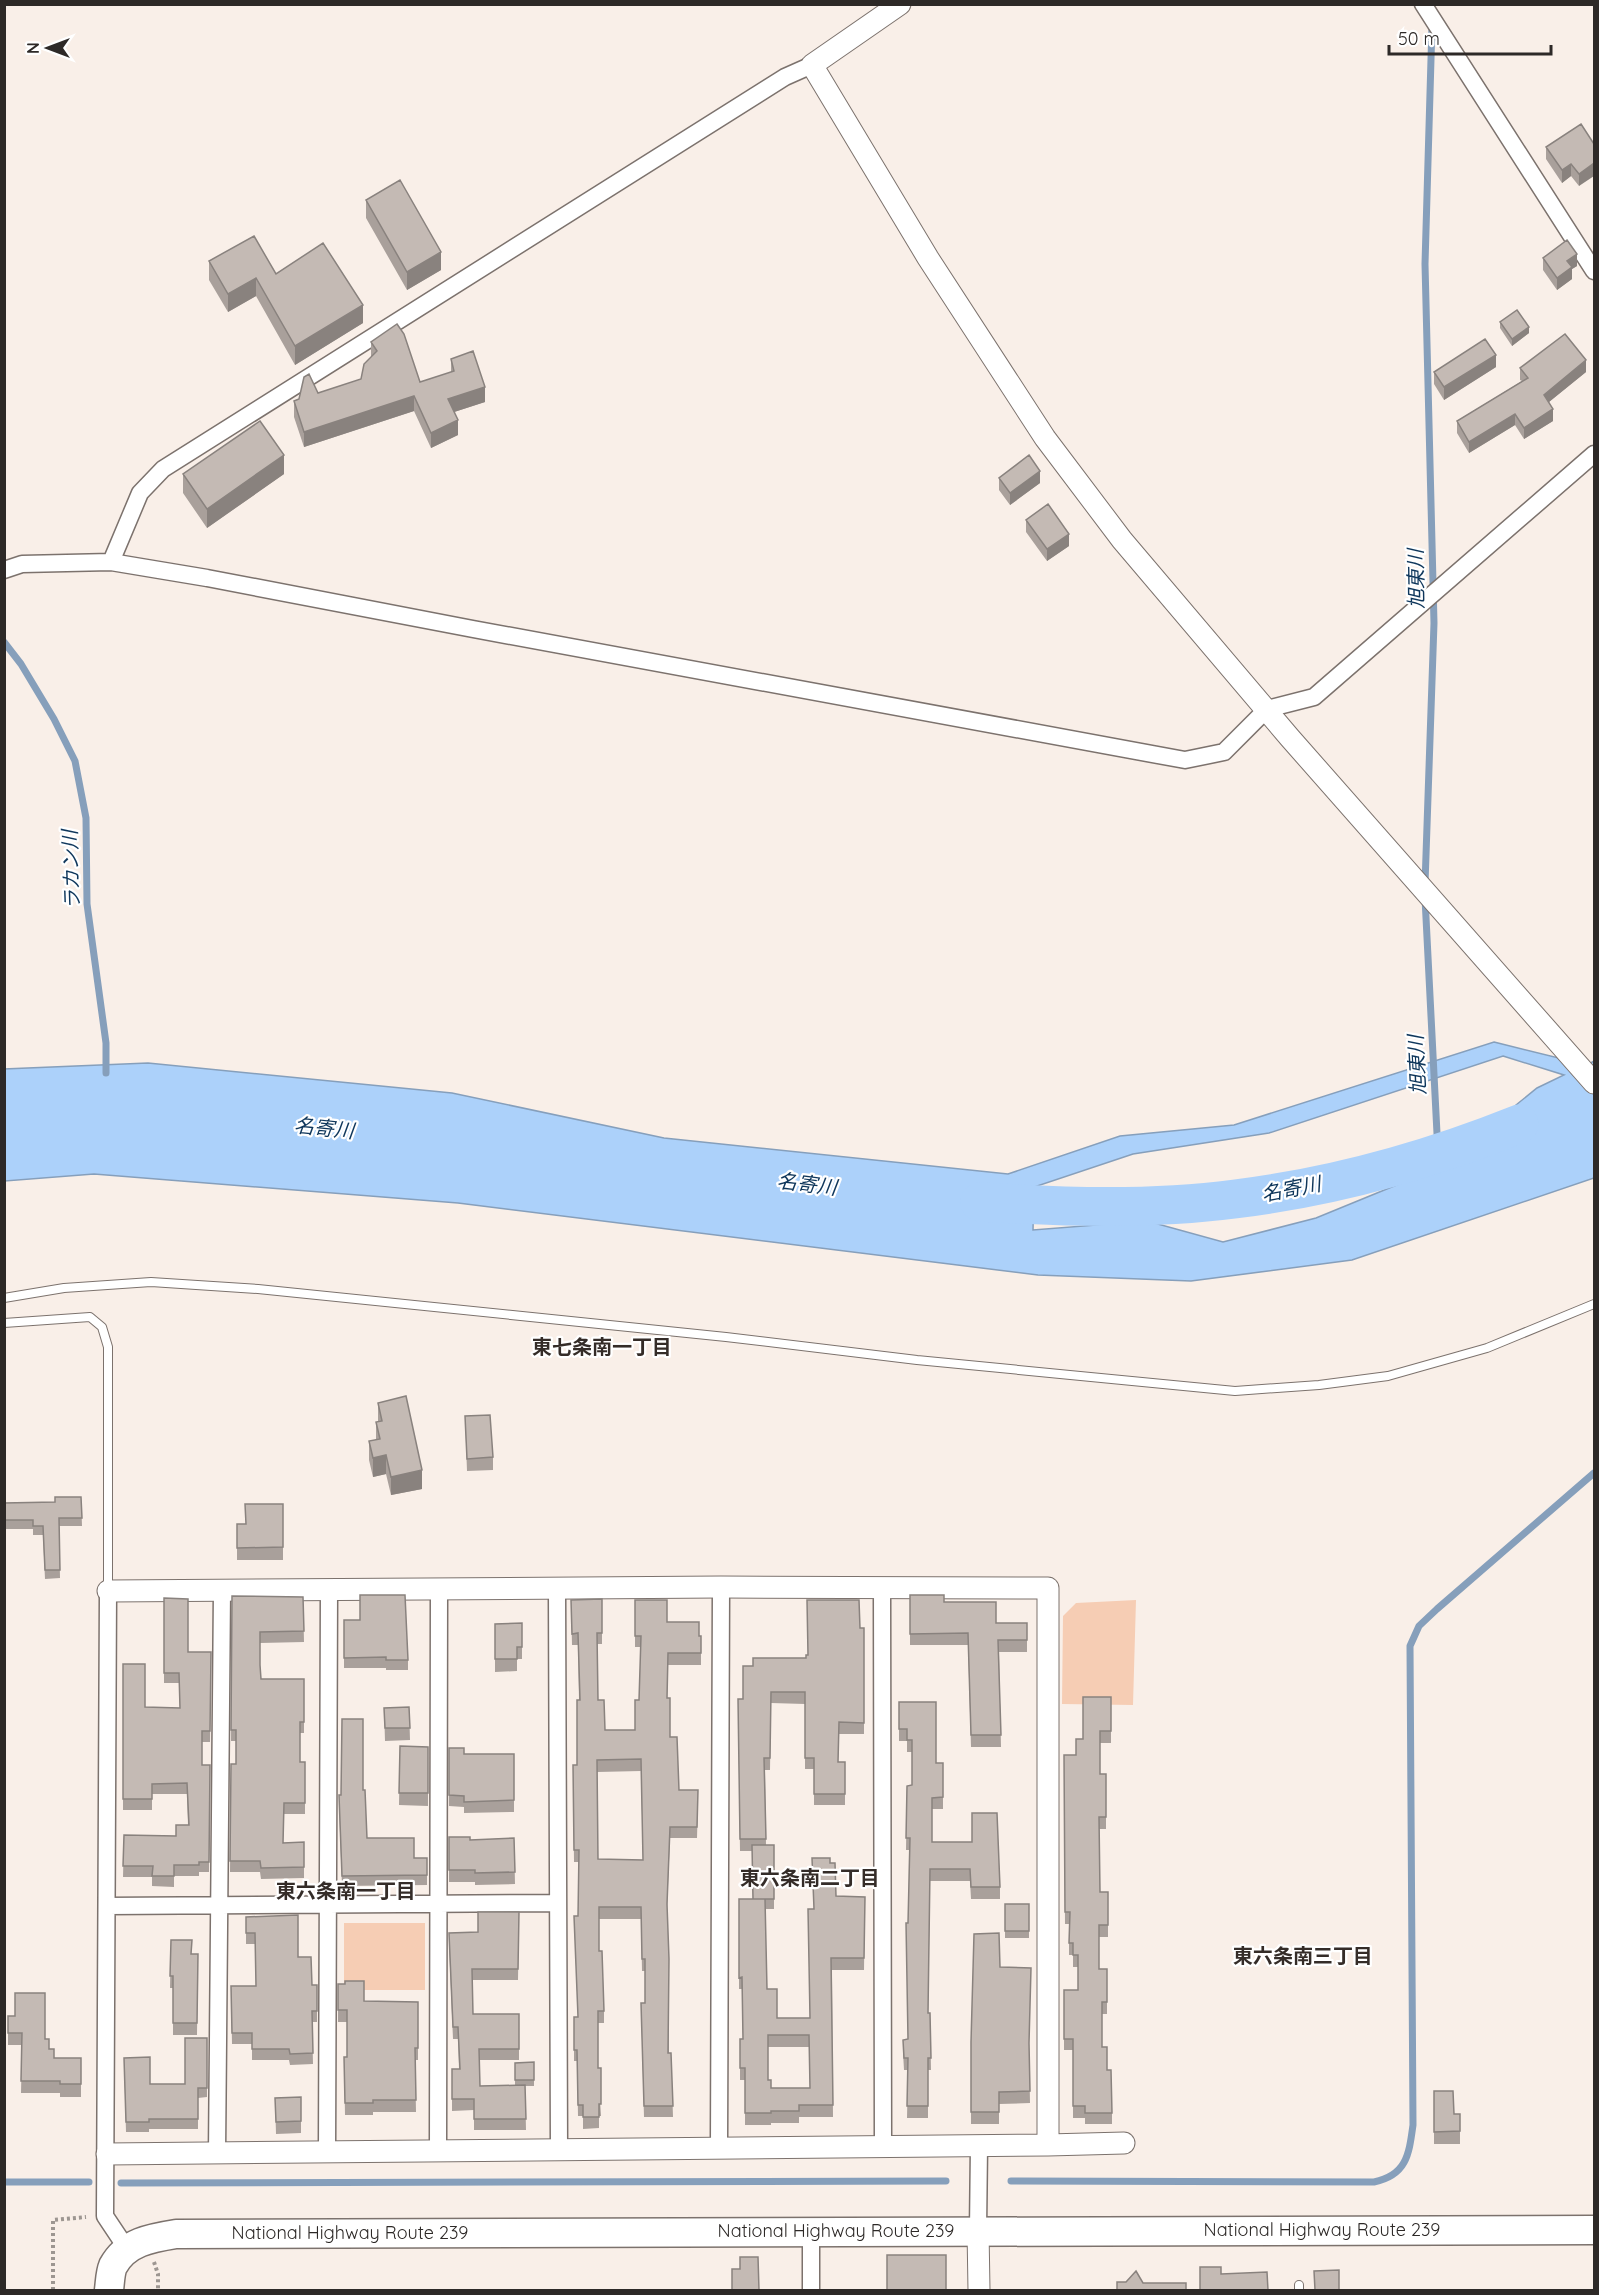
<svg xmlns="http://www.w3.org/2000/svg" width="1599" height="2295" viewBox="0 0 1599 2295" font-family="Quicksand,'Noto Sans JP',sans-serif">
  <rect width="100%" height="100%" fill="#f9efe8"/>
  <!-- green -->
  <path fill="#f6cdb4" d="M1136,1600L1133,1705L1062,1704L1063,1616L1076,1603Z
    M344,1923H425V1990H344Z"/>
  <!-- water -->
  <path fill="#acd1fa" stroke="#869fbb" stroke-width="1.5" fill-rule="evenodd" d="M1494,1042L1587,1065L1594,1061V1178L1352,1260L1191,1281L1038,1275L458,1203L94,1174L5,1181L4,1069L148,1063L452,1093L664,1138L1008,1174L1120,1136L1234,1125ZM1503,1056L1564,1075L1537,1088L1438,1168L1316,1218L1223,1242L1147,1221L1033,1230L1034,1187L1133,1154L1269,1133Z"/>
  <g fill="none" stroke-linecap="round" stroke-linejoin="round">
    <!-- stream -->
    <path stroke="#869fbb" stroke-width="7" d="M4,642L21,664L54,719L75,761L86,818L87,904L106,1043V1073
      M1425,884L1434,623L1425,264L1432,25
      M1425,898L1438,1153
      M1011,2181L1374,2182C1407,2175 1409,2154 1413,2125L1410,1646L1419,1626L1437,1609L1594,1473
      M4,2182H89
      M121,2183L946,2181"/>
    <!-- river -->
    <path stroke="#acd1fa" stroke-width="39" d="M980,1202C1064,1207 1151,1210 1235,1199C1332,1187 1429,1160 1519,1124"/>
    <!-- service casing -->
    <g stroke="#7c726d" stroke-width="10">
      <path id="service" d="M4,1298L64,1288L151,1282L258,1289L726,1337L917,1360L1235,1391L1319,1385L1388,1376L1487,1348L1594,1304
        M4,1323L90,1317L102,1327L108,1347V1590
        M1299,2285V2290"/>
    </g>
    <!-- minor casing -->
    <g stroke="#7c726d" stroke-width="19">
      <path id="minor" d="M1423,4L1594,271
        M111,562L140,493L163,469L785,77L812,65
        M4,570L22,564L111,562L207,578L473,629L1185,760L1224,752L1267,709L1314,697L1594,454
        M882,1587L883,2146
        M557,1589L559,2148
        M108,1591L105,2216L127,2249
        M107,1906L557,1903
        M719,2147L721,1587
        M438,2151L439,1589
        M327,2153L329,1590
        M217,2154L222,1590
        M978,2230L979,2146
        M811,2232V2290"/>
    </g>
    <!-- tertiary casing -->
    <g stroke="#7c726d" stroke-width="23">
      <path id="tertiary" d="M900,4L812,65L928,258L1045,438L1122,540L1290,738L1594,1083
        M1048,2145L1124,2143
        M107,2154L1048,2145V1588L721,1587L108,1591
        M978,2230L979,2290"/>
    </g>
    <!-- trunk casing -->
    <g stroke="#7c726d" stroke-width="31">
      <path id="trunk" d="M109,2290C110,2283 110,2273 113,2266C126,2242 151,2238 176,2234L1594,2230"/>
    </g>
    <!-- path -->
    <path stroke="#9d9691" stroke-width="4" stroke-dasharray="3 3" stroke-linecap="butt" d="M154,2262L158,2274V2290
      M53,2290V2220L86,2217"/>
    <!-- service -->
    <use href="#service" stroke="#fff" stroke-width="8"/>
    <!-- minor -->
    <use href="#minor" stroke="#fff" stroke-width="16"/>
    <!-- tertiary -->
    <use href="#tertiary" stroke="#fff" stroke-width="21"/>
    <!-- trunk -->
    <use href="#trunk" stroke="#fff" stroke-width="28"/>
  </g>
  <!-- wall -->
  <path fill="#a9a09b" fill-rule="evenodd" d="M1594,144L1579,186L1571,176L1562,183L1546,159V147Z
    M366,200L441,270L407,290L366,218Z
    M1543,258L1577,266L1572,269V279L1557,290L1543,270Z
    M209,261L276,274L363,323L295,365L256,296L228,312L209,280Z
    M1500,322L1529,333L1512,346L1500,328Z
    M371,342L420,382L451,373V359L485,402L454,412L458,435L431,448L414,411L304,447L294,417V401L361,379L371,357Z
    M1496,367L1444,400L1434,384V372Z
    M1520,368L1586,372L1549,402L1553,421L1524,439L1515,425L1469,453L1457,433V421L1522,381L1520,380Z
    M183,474H284L207,528L183,493Z
    M999,478L1040,483L1010,505L999,490Z
    M1026,520L1069,546L1047,561L1026,532Z
    M378,1403L422,1489L391,1495L386,1474L373,1477L369,1460V1441L376,1440V1422H378Z
    M465,1416L493,1457V1470L467,1471Z
    M81,1497L82,1526H59L60,1578L45,1579L43,1535H33V1529H4V1503L55,1502Z
    M283,1504V1560H237V1524H245Z
    M910,1595L944,1602L996,1623H1027V1652H999L1001,1747H971L968,1645H910Z
    M232,1596L303,1597L304,1642L260,1643V1665L261,1679H304V1733H300V1762H305V1814H284L283,1843L304,1842V1878L261,1879L260,1872H230L231,1764H236V1741H231Z
    M164,1598L188,1652H211L210,1742H202V1765H210L209,1872H199V1876H174V1887L152,1886V1877H123L124,1835L176,1836L188,1825L187,1794H152V1810H123V1664L145,1707L180,1708L179,1683H164Z
    M602,1599V1644H597L598,1700L605,1730H635L639,1700L641,1647H635V1600L667,1622L699,1636H701V1665H668L667,1698L670,1737L679,1790L698,1801L697,1838H670L667,1910L669,2053H671L673,2117H644L641,2003H645V1971H642L641,1919H599V1951L604,2011V2023H598V2068L601,2116H599V2128L583,2129V2116H578L577,2061H574V2017H578L574,1916H578L579,1862H574L573,1765H577L579,1700L578,1645H572L571,1600ZM641,1771L643,1860L598,1859L597,1772Z
    M344,1620L408,1660V1670H386V1668H344Z
    M522,1623V1659H517V1671L495,1672V1624Z
    M860,1628H864V1734H839L838,1762H845V1805H814V1769H805V1704L771,1703L770,1770H765L766,1845H774V1909H765L767,1989L777,2018H810L813,1909L836,1896L865,1897L864,1970H832L833,2117H799V2123H771V2125H745V2080H740V2039H743L742,1989H739V1899H753L752,1851H740L738,1699H743L806,1658L808,1655ZM768,2047H809L810,2088H771L768,2080Z
    M1111,1697V1743H1100V1774H1106V1829H1099L1100,1892H1108V1937H1099V1969H1107V2014H1102V2047L1107,2070L1112,2113V2124H1085V2118H1073V2050H1064V1990H1078V1967H1073V1955H1069V1924H1065L1064,1755H1076L1083,1739Z
    M899,1702L936,1763H943V1809H932V1842L1000,1887V1899H971L970,1881H930L928,2013H930L931,2070H928V2118H907L908,2070H904L903,2052L908,2040L909,1850H906L907,1786L912,1785V1752H907V1741H899Z
    M409,1707L410,1740L385,1741L384,1708Z
    M400,1746L428,1747V1806L399,1805Z
    M449,1748L464,1754H514V1812L464,1813V1807L449,1806Z
    M363,1790L367,1838L414,1858H427V1885L342,1886L339,1806Z
    M449,1837L470,1840L514,1838L515,1884L475,1885V1882H449Z
    M1005,1904H1029V1938H1005Z
    M519,1912L518,1980H473V2014H519V2060H479L480,2086L515,2085V2063L534,2062V2086H525L526,2130H474V2110L452,2111V2069H459L458,2039H453L449,1944L478,1932Z
    M246,1917L298,1957L312,1985H317V2022H312L313,2064L290,2065L289,2060H252V2044H232L231,1986H256L255,1944H246Z
    M171,1940L192,1954H198L197,2035H173V1988H170Z
    M1000,1967L1029,2048L1030,2103L999,2104V2124H971V2042Z
    M364,2001L418,2002V2060H415L416,2112H373V2115H345L344,2057H347V2022H338V2010Z
    M8,2016L49,2049L54,2058H81V2097H60V2093H21L22,2045H8Z
    M207,2038V2097L198,2098V2129H149V2132H126L124,2058L150,2084H185Z
    M1434,2091L1454,2114L1460,2131V2144H1434Z
    M301,2097V2133L276,2134L275,2098Z"/>
  <!-- shaded-wall -->
  <path fill="#89827e" d="M1594,163V176L1579,186V174Z
    M1571,164V176L1562,183V170Z
    M441,252V270L407,290V272Z
    M1577,254V266L1572,269V279L1557,290V278L1567,261Z
    M256,278V296L228,312V294Z
    M363,305V323L295,365V346Z
    M1529,327V333L1512,346V339Z
    M1496,355V367L1444,400V387Z
    M1586,360V372L1544,406V395Z
    M485,387V402L448,414V399Z
    M414,396V411L304,447V432Z
    M1553,409V421L1524,439V428Z
    M1515,414V425L1469,453V442Z
    M458,420V435L431,448V433Z
    M284,455V474L207,528V509Z
    M1040,471V483L1010,505V493Z
    M1069,534V546L1047,561V549Z
    M386,1455V1474L373,1477V1458Z
    M422,1470V1489L391,1495V1477Z"/>
  <!-- building -->
  <path fill="#c4bab4" stroke="#89827e" stroke-width="1.5" fill-rule="evenodd" d="M1581,124L1594,144V163L1579,174L1571,164L1562,170L1546,147Z
    M400,180L441,252L407,272L366,200Z
    M254,236L276,274L323,243L363,305L295,346L256,278L228,294L209,261Z
    M1567,240L1577,254L1567,261L1572,267L1557,278L1543,258Z
    M1517,310L1529,327L1512,339L1500,322Z
    M397,324L404,334L420,382L454,371L451,359L473,351L485,387L448,399L458,420L431,433L414,396L304,432L294,401L299,399L304,377L309,374L318,393L361,379L364,364L377,351L371,342Z
    M1565,334L1586,360L1544,395L1553,409L1524,428L1515,414L1469,442L1457,421L1528,378L1520,368Z
    M1485,339L1496,355L1444,387L1434,372Z
    M260,421L284,455L207,509L183,474Z
    M1029,455L1040,471L1010,493L999,478Z
    M1048,504L1069,534L1047,549L1026,520Z
    M406,1396L422,1470L391,1477L386,1455L373,1458L369,1441L380,1439L376,1422L382,1421L378,1403Z
    M490,1415L493,1457L467,1459L465,1416Z
    M55,1497H81L82,1518H59L60,1570H45L43,1526H33V1520H4V1503L55,1502Z
    M245,1504H283V1547L237,1548V1524H246Z
    M360,1595H405L408,1660H386V1657L344,1658V1620H360Z
    M910,1595H944V1602H996V1623H1027V1640H998L1001,1735H971L968,1633L910,1634Z
    M232,1596L303,1597L304,1631L260,1632V1665L261,1679H304V1722H300V1762H305V1803H284L283,1843L304,1842V1867L261,1868L260,1861H230L231,1764H236V1730H231Z
    M164,1598L188,1599V1652H211L210,1731H202V1765H210L209,1862H199V1865H174V1876H152L153,1866H123L124,1835L176,1836V1825H189L187,1783L152,1784V1799H123V1664H145V1707L180,1708L179,1673H164Z
    M602,1599V1633H597L598,1700H604L605,1730H635V1700H639L641,1636H635V1600H667V1622H699V1636H701V1653H668L667,1698H670V1737H677L679,1790H698L697,1827H670L667,1904L669,1959L668,2053H671L673,2106H644L641,2003H645V1959H642L641,1907H599V1951H602L604,2011H598V2068H601V2104H599V2117H583V2105H578L577,2050H574V2017H578L574,1916H578L579,1850H574L573,1765H577V1700H580L578,1633L572,1634L571,1600ZM641,1759L643,1860L598,1859L597,1760Z
    M807,1600H859L860,1628H864V1723L839,1722L838,1762H845V1794H814V1758H805V1692H771L770,1758H764L766,1839H740L738,1699H743V1666H753V1658H806V1655H808Z
    M522,1623V1647H517V1659H495V1624Z
    M1083,1697H1111V1731H1100V1774H1106V1817H1099L1100,1892H1108V1925H1099V1969H1107V2002H1102V2047H1107V2070H1111L1112,2113H1085V2106H1073V2039H1064V1990H1078V1955H1073V1943H1069L1070,1912H1065L1064,1755H1076V1739H1083Z
    M899,1702H936V1763H943V1797L932,1798V1842H972V1813H997L1000,1887H971L970,1869H930L928,2013H930L931,2058H928V2106H907L908,2058H904L903,2040L908,2039L906,1923H908L910,1838H906L907,1786L912,1785V1740H907V1729H899Z
    M409,1707L410,1728H385L384,1708Z
    M342,1719H363V1790H365L367,1838H414V1858H427V1875L342,1876L339,1795H341Z
    M400,1746L428,1747V1793H399Z
    M449,1748H464V1754H514V1800L464,1802V1796L449,1795Z
    M449,1837H470V1840L514,1838L515,1872L475,1873V1870H449Z
    M752,1845H774V1899H753Z
    M812,1858H830V1863H835L836,1896L865,1897L864,1958H831L833,2105H799V2111H771V2113H745V2068H740V2039H743L742,1977L739,1978V1899H765L767,1989H777V2018H810L808,1909H814ZM768,2035H809L810,2088H771V2080H768Z
    M1005,1904H1029V1931H1005Z
    M478,1912H519L518,1969H472L473,2014H519V2049H479L480,2086L525,2085L526,2119H474V2099H452V2069H460L458,2027H453L449,1933L478,1932Z
    M298,1915V1957H311L312,1985H317V2011H312L313,2053L290,2054L289,2049H252V2033H232L231,1986H256L255,1933H246V1917Z
    M999,1933L1000,1967L1031,1968L1029,2043L1030,2091L999,2092V2112H971V2042L974,1934Z
    M171,1940H192L191,1954H198L197,2023H173V1976H170Z
    M345,1981H364V2001L418,2002V2048H415L416,2100H373V2103H345L344,2057H347V2010H338V1984H345Z
    M15,1993H45V2039H49V2049H54V2058H81V2084H60V2081H21L22,2033H8V2016H15Z
    M185,2038H207V2088H198V2119H149V2122H126L124,2058L150,2057V2084H185Z
    M534,2062V2080H515V2063Z
    M1434,2091H1453L1454,2114H1460V2131L1434,2132Z
    M301,2097V2121L276,2122L275,2098Z
    M887,2255H946V2290H887Z
    M740,2257H758L759,2290H732V2269H740Z
    M1200,2267H1221V2274L1267,2272L1268,2290H1200Z
    M1339,2270V2290H1315L1314,2271Z
    M1136,2271L1143,2283H1186V2290H1117V2282H1126Z"/>
  <g text-anchor="middle" stroke-width="4.5" stroke-linejoin="round" paint-order="stroke">
    <!-- street labels -->
    <g font-size="18" fill="#2d2927" stroke="#fff">
      <text x="1322" y="2236">National Highway Route 239</text>
      <text x="836" y="2237">National Highway Route 239</text>
      <text x="350" y="2239">National Highway Route 239</text>
    </g>
    <!-- water labels -->
    <g font-size="20" font-style="italic" fill="#0e365b" stroke="#fff">
      <text transform="translate(1416 579) rotate(-91)" y="7">旭東川</text>
      <text transform="translate(71 870) rotate(-92)" y="7">ラカン川</text>
      <text transform="translate(1417 1065) rotate(-93)" y="7">旭東川</text>
      <text transform="translate(324 1128) rotate(6)" y="7">名寄川</text>
      <text transform="translate(807 1184) rotate(7)" y="7">名寄川</text>
      <text transform="translate(1291 1189) rotate(-11)" y="7">名寄川</text>
    </g>
    <!-- neighbourhood labels -->
    <g font-size="20" font-weight="bold" fill="#342c28" stroke="#fff">
      <text x="602" y="1354">東七条南一丁目</text>
      <text x="810" y="1885">東六条南二丁目</text>
      <text x="346" y="1898">東六条南一丁目</text>
      <text x="1303" y="1963">東六条南三丁目</text>
    </g>
  </g>
  <!-- border -->
  <rect width="1599" height="2295" fill="none" stroke="#2d2927" stroke-width="12"/>
  <!-- north arrow -->
  <g transform="translate(48 48) rotate(270)" stroke="#ffffff" stroke-width="4.5" paint-order="stroke">
  <path d="M0-4.5L10 22L0 15L-10 22Z" fill="#2d2927"/>
  <text y="-9" font-size="16" font-weight="bold" text-anchor="middle" fill="#2d2927">N</text>
  </g>
  <!-- scale -->
  <path d="M1389 45v9h162v-9" fill="none" stroke="#2d2927" stroke-width="3"/>
  <text x="1398" y="45" font-size="18" fill="#2d2927" stroke="#ffffff" stroke-width="4.5" paint-order="stroke">50 m</text>
</svg>
